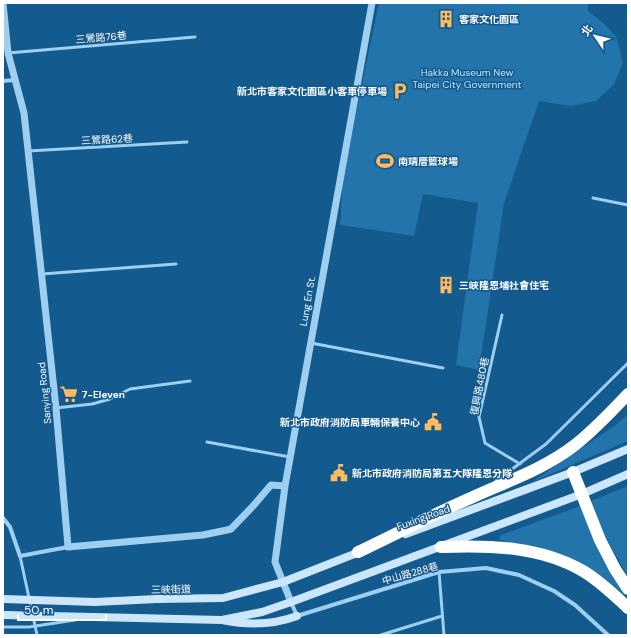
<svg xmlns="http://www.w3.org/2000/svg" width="631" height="638" viewBox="0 0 631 638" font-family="'DM Sans','Noto Sans TC',sans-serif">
  <rect width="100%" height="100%" fill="#135a8e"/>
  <!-- green -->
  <path fill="#2274ab" d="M379,3H589L587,10L602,22L616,36L623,63L614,84L596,101L571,106L539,101L504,203L479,370L456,365L478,203L423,194L414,236L340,225L343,183L353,127Z
    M628,414V441L532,482L617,424Z
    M628,486V577L605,536L591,501Z
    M580,506L599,550L626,598C611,587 597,574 581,564C558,549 530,547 504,542L499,539L501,535Z"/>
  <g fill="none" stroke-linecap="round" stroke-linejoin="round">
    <!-- service -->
    <path stroke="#9ecff1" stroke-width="3" d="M8,53L195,37
      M28,151L187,142
      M593,198L628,205
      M42,274L176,264
      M502,315L479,417L485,443L520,464
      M311,343L443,368
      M56,408L92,404L110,399L130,389L190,381
      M207,442L290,457
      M496,481L546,444L628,363
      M20,556L37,635
      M439,572L444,635
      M381,635L442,616"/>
    <!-- minor -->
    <path stroke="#9ecff1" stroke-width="4" d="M3,81L14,80
      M3,518L10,527L20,556L68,547
      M291,602L297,616L439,572L486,568L519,575L554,591L575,605L608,635"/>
    <!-- tertiary -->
    <path stroke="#9ecff1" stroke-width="7" d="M3,3L8,53L24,113L56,408L68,547L203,535L227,530L231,529L254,505L271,485L285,486
      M291,602L275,562L285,486L372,3"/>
    <!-- secondary -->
    <path stroke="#cce7fb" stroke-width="8" d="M406,534L573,472L628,449
      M95,602L157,599L223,598L283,582L362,551
      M94,617L222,620C246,625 273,625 297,616
      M222,620L262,612L291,602L582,494L628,474"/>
    <!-- motorway -->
    <path stroke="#fff" stroke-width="12" d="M573,472L600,540L615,569L628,589
      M441,547C488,545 540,546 583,571C600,581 614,595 628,608
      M358,552C396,534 434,514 473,497C508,481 544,469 575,445C594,430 611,412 628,394"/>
    <!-- service-bridge -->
    <path stroke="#9ecff1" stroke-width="3" d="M3,627H29L75,620"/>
    <!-- secondary-bridge -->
    <path stroke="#cce7fb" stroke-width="8" d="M3,599L95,602
      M3,615L94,617"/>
  </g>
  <!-- icons -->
  <defs>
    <g id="building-bare" transform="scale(1.38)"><path d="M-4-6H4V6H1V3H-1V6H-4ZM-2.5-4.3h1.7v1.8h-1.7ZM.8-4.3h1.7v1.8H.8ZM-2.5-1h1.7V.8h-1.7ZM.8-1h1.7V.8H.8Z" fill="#ffba5d" stroke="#135a8e" stroke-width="2.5" paint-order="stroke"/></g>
    <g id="parking-bare" transform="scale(1.38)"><path d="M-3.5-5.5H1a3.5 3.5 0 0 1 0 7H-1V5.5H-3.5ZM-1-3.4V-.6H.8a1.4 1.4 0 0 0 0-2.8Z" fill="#ffba5d" stroke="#135a8e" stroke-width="2.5" paint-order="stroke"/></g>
    <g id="stadium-bare" transform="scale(1.38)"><path d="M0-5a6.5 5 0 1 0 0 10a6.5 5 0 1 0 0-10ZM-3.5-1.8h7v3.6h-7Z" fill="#ffba5d" stroke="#135a8e" stroke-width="2.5" paint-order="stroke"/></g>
    <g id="supermarket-bare" transform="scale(1.38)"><path d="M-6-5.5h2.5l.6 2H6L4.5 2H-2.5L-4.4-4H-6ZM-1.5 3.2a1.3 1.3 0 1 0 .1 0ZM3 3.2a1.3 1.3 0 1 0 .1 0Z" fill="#ffba5d" stroke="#135a8e" stroke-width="2.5" paint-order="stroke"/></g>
    <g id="civic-bare" transform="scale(1.38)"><path d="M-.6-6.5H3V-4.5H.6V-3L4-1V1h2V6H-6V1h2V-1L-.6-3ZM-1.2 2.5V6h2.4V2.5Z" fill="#ffba5d" stroke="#135a8e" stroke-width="2.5" paint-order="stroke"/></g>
  </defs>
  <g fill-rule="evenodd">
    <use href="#building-bare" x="446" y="19"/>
    <use href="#parking-bare" x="400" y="91"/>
    <use href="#stadium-bare" x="385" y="161"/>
    <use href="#building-bare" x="446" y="285"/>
    <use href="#supermarket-bare" x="69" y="394"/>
    <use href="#civic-bare" x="433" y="422"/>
    <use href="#civic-bare" x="339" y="473"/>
  </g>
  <g text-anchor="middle" stroke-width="3" stroke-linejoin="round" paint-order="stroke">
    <!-- poi labels -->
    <g font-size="10" font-weight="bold" fill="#fff" stroke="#135a8e" text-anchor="start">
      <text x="459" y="23">客家文化園區</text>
      <text x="387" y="95" text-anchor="end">新北市客家文化園區小客車停車場</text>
      <text x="398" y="165">南靖厝籃球場</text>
      <text x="459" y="289">三峽隆恩埔社會住宅</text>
      <text x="82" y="398">7-Eleven</text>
      <text x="420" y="426" text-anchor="end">新北市政府消防局車輛保養中心</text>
      <text x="352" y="477">新北市政府消防局第五大隊隆恩分隊</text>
    </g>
    <!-- street labels -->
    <g font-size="10" fill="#fff" stroke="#135a8e">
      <text transform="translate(101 37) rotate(-5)" y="4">三鶯路76巷</text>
      <text transform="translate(107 139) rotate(-3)" y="4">三鶯路62巷</text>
      <text transform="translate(307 301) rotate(-80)" y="4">Lung En St.</text>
      <text transform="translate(479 386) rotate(-79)" y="4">復興路480巷</text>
      <text transform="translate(44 393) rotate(-96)" y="4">Sanying Road</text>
      <text transform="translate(423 517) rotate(-20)" y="4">Fuxing Road</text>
      <text transform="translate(410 573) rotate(-16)" y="4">中山路288巷</text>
      <text transform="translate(171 589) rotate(-1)" y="4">三峽街道</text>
    </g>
    <!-- park labels -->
    <g font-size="10" fill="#c4e5fc" stroke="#135a8e">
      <text x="467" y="76">Hakka Museum New<tspan x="467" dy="12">Taipei City Government</tspan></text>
    </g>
  </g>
  <!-- border -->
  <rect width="631" height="638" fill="none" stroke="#ffffff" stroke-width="8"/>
  <!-- north arrow -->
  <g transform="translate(595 36) rotate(305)" stroke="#135a8e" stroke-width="3" paint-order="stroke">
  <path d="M0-3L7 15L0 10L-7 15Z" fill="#ffffff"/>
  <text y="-6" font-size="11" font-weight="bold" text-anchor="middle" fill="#ffffff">北</text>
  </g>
  <!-- scale -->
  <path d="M18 614v6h88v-6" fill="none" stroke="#ffffff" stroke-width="2"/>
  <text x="24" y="614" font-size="12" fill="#ffffff" stroke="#135a8e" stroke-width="3" paint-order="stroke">50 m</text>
</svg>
